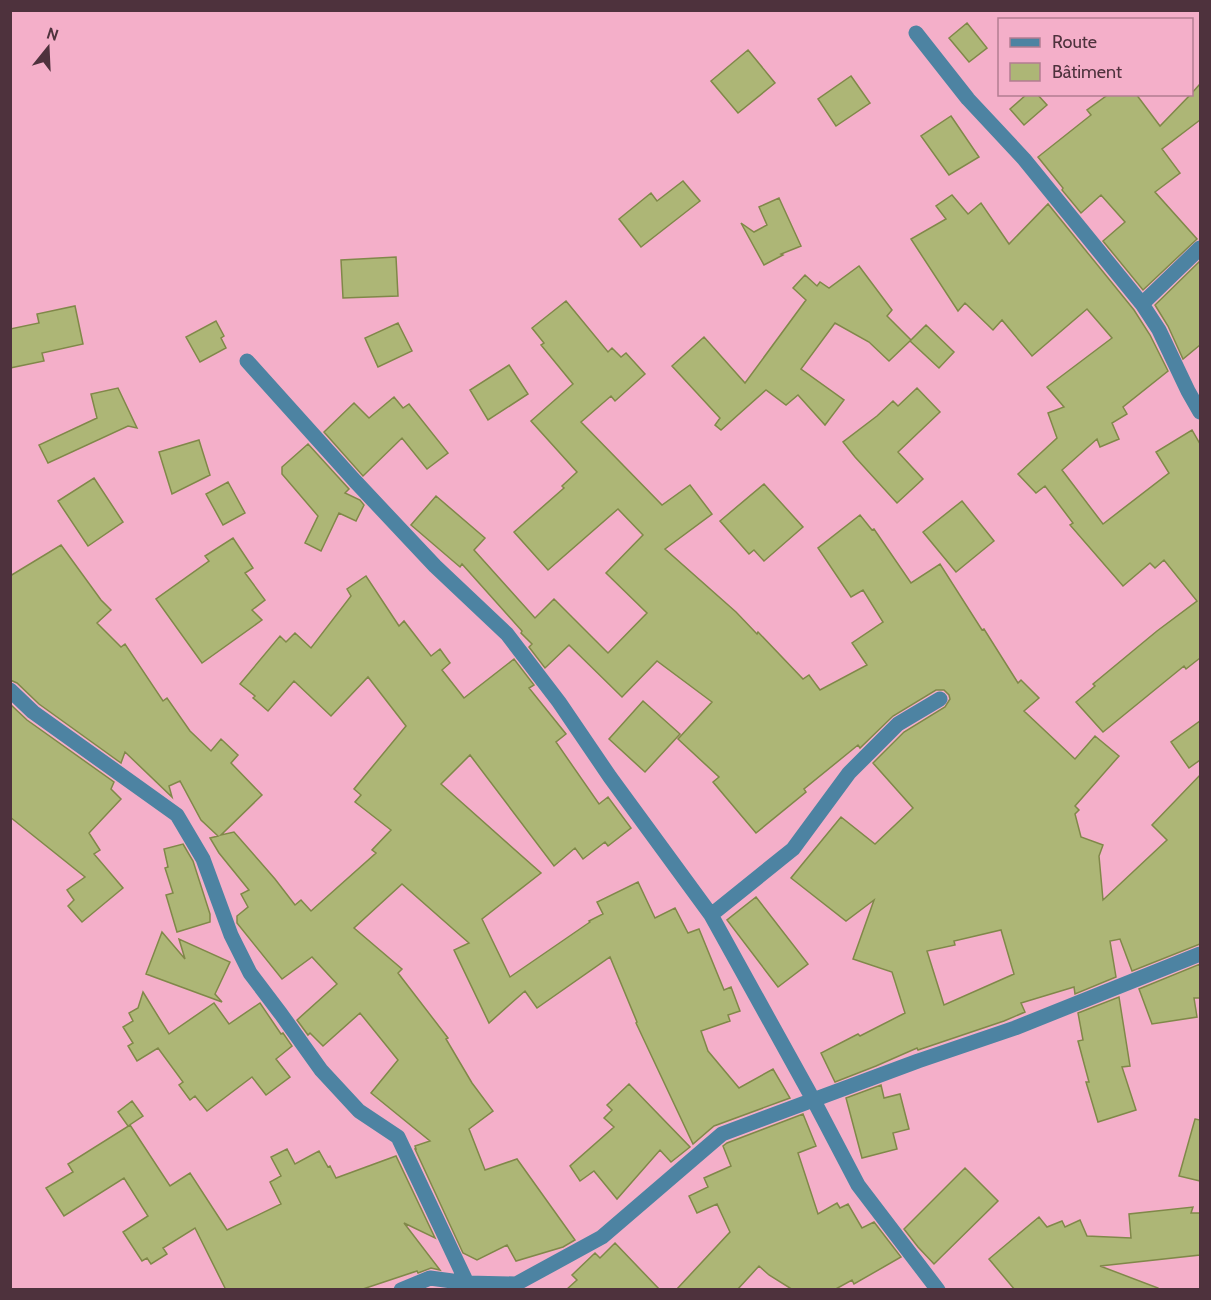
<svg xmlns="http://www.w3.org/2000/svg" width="1211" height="1300" viewBox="0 0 1211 1300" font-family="Cabin,sans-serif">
  <rect width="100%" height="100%" fill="#f4afc9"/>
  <!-- building -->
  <path fill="#adb676" stroke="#808849" stroke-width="1.5" fill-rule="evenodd" d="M967,23L987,48L969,62L949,38Z
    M748,50L775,83L738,113L711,81Z
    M851,76L870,103L836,126L818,99Z
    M1200,84V120L1162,149L1180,173L1155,192L1197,239L1143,290L1103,241L1125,222L1101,195L1081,213L1062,190L1063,188L1038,157L1091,115L1087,110L1109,94H1136L1160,126L1191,94Z
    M1027,94H1037L1047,105L1024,125L1010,109Z
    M951,116L979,157L949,175L921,136Z
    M683,181L700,201L641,247L619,219L651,193L657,201Z
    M952,195L968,214L981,203L1009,244L1048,204L1134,310L1150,335L1168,371L1123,407L1127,414L1112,423L1119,439L1100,447L1097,439L1062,470L1103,524L1169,473L1156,452L1192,430L1200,444V658L1186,669L1184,666L1103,732L1076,702L1095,686L1093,684L1157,631L1197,601L1164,560L1155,568L1150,563L1123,586L1070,525L1073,523L1045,486L1036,493L1018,474L1057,438L1048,413L1064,407L1047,387L1112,338L1087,309L1032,356L1002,320L993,330L965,303L958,311L911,239L946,219L936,206Z
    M779,198L801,246L781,254L783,255L764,265L741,223L754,232L767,225L759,207Z
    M396,257L398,296L343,298L341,260Z
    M1200,261V345L1183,359L1168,326L1155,305Z
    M859,266L892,310L887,316L911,340L889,361L869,342L835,323L801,369L844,400L825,425L798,395L786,405L766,390L721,430L715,425L720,418L672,366L704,337L745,383L806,300L793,288L805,275L817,286L820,282L829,288Z
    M566,301L608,352L612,348L621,357L626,353L645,374L615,401L611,396L581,422L662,505L690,485L712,514L665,549L736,612L757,634L758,632L803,679L809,675L820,690L867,665L852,643L883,622L863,590L851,597L818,548L860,515L872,530L874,529L911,583L940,564L982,630L984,629L1018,683L1021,680L1039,698L1024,711L1075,759L1095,736L1119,756L1075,806L1079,810L1075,814L1081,837L1103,845L1099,856L1103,900L1167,840L1152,825L1200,775V944L1132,971L1120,939L1110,941L1116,977L1075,994L1074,987L1021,1003L1025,1012L1004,1021L918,1050L917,1048L876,1066L835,1082L821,1053L858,1034L860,1036L905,1013L892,972L853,959L874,900L846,921L791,878L841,817L875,844L913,808L873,763L904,732L945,707L950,699L949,695L944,690H936L893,716L860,748L858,745L804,789L806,792L756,833L713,782L719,777L678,739L712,702L657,661L622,697L569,645L545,668L529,647L532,644L521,633L522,631L462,564L460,567L411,525L436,496L485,538L474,550L535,618L554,599L608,653L647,613L606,573L643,535L618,509L548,570L514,532L564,488L562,486L577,472L531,421L573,384L541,345L544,343L532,328ZM1001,930L1014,974L944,1005L927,951L955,945L954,941Z
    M75,306L83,344L42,353L44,361L10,368V329L39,323L37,314Z
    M216,321L224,336L221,338L226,348L200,362L186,337Z
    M398,323L412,351L378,367L365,338Z
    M926,325L954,352L939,368L910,341Z
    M509,365L528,394L488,420L470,390Z
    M118,388L137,428L128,426L48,463L39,445L97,418L91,394Z
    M917,388L940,412L898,452L923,479L897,503L855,457L843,442L877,416L893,401L898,406Z
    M394,397L403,408L409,404L448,453L427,469L402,438L363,476L324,432L354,403L369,418Z
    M199,440L210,475L172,494L159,452Z
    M308,444L349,489L345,493L360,500L364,505L356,521L339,513L321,551L305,543L318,516L282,474V467Z
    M94,478L123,522L88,546L58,501Z
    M228,482L245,513L223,525L206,494Z
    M764,484L803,527L764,561L754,550L749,554L720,521Z
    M962,501L994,541L956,572L923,532Z
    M233,538L253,568L245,573L265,600L252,610L262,620L202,663L156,599L209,561L205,556Z
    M61,545L101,600L111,610L97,623L121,647L125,644L163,701L167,698L190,731L211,751L221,739L238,755L231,763L262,795L221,835L234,832L275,879L295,905L301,900L311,911L376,853L372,850L391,830L355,802L361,795L354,789L406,726L368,677L331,716L294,681L268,711L253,698L255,696L240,684L280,636L286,642L295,633L311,648L351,596L347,589L366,576L399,626L404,621L431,656L440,649L450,663L442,670L464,698L514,659L534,685L529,688L566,734L556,742L599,804L608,797L631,828L608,846L605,842L583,859L575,848L554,866L470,755L441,784L541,873L482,919L510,977L590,922L589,921L603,914L597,902L638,882L655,918L675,908L688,933L699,929L724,990L731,987L740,1011L728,1015L730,1021L701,1031L708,1051L739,1088L773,1069L790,1098L714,1126L693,1144L636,1023L637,1022L610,957L537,1008L525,991L489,1023L454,950L469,943L402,884L354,928L402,969L398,973L448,1038L446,1039L472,1083L493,1111L469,1129L485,1170L517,1159L575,1240L563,1247L516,1261L507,1245L477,1260L463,1253L415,1149H416L415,1146L430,1141L371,1093L398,1060L360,1013L323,1046L310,1033L308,1035L297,1020L337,984L312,957L282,979L237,923V916L248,907L241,894L249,890L219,853L210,838L218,836L201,820L180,781L169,786L172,797L125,752L121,763L39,704L17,683L10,680V576Z
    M643,701L680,734L645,772L609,739Z
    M10,704L27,720L114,782L111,789L121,799L89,833L100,850L94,854L123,888L82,922L68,906L74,900L67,890L85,877L10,817Z
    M1200,721V760L1189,768L1171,742Z
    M183,844L193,861L210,914V922L177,932L166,895L173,893L165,868L168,867L164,849Z
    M756,897L808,964L778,987L727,920Z
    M162,932L185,959L179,939L230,962L215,994L222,1002L146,974Z
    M1200,964V998H1194L1197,1017L1152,1024L1139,989Z
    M143,992L169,1034L214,1003L229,1024L260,1003L281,1034L283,1033L292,1046L276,1059L290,1077L266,1095L252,1077L207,1111L195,1096L190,1100L179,1085L183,1082L158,1048L137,1061L128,1046L133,1043L123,1027L133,1021L129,1013L138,1008Z
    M1119,997L1130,1066L1122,1067L1136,1110L1098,1122L1086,1082H1089L1078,1041L1083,1040L1078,1013Z
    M629,1084L690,1147L671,1162L660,1150L617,1199L594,1171L580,1181L570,1166L614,1127L604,1118L612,1110L607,1105Z
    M881,1085L884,1098L900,1094L909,1129L893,1133L897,1149L862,1158L846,1098Z
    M132,1101L143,1116L128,1126L118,1112Z
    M803,1114L816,1146L798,1153L818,1214L837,1203L840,1208L848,1204L862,1228L874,1222L901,1257L854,1284L852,1280L834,1290H793L769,1275L759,1266L737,1290H676L730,1232L717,1204L697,1213L689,1196L708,1187L704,1178L731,1166L723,1146L727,1143Z
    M1195,1119L1200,1120V1181L1179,1176Z
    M130,1125L170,1186L190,1173L227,1230L281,1204L270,1182L281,1176L271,1157L287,1149L295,1164L319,1151L328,1167L330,1166L336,1178L396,1156L435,1238L404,1223L440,1270L431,1268L418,1273L417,1271L360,1290H226L195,1228L163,1248L167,1254L151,1264L147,1258L142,1261L123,1232L148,1216L124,1178L64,1216L46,1188L73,1172L68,1164Z
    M965,1168L998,1201L934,1264L918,1247L904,1229Z
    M1193,1207L1191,1213H1200V1255L1100,1266L1158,1288V1290H1015L989,1259L1039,1217L1047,1227L1062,1221L1065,1227L1080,1220L1087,1236L1131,1238L1129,1214Z
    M615,1243L660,1290H566L577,1280L572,1275L595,1253L600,1258Z"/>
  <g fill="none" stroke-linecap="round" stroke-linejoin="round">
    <!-- minor -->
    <path stroke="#4d83a2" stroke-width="15" d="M916,33L968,99L1024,159L1142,304L1159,330L1188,391L1200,412
      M1142,304L1200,248
      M247,361L355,481L435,566L507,634L559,702L610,777L711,915L814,1101L858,1185L938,1290
      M10,690L33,712L177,815L203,859L231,935L250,973L281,1014L321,1070L359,1111L398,1137L467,1283
      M711,915L793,849L849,773L898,724L940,699
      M401,1290L430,1278L467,1283L516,1284L602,1237L722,1134L918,1061L1015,1028L1200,954"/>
  </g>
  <!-- border -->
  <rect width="1211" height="1300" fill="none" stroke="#4e323d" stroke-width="24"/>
  <!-- legend -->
  <rect x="998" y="18" width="195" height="78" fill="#f4afc9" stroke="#b27d91" stroke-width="1.5"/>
  <rect x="1010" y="38" width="30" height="9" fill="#4d83a2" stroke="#b27d91" stroke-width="1.5"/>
  <text x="1052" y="48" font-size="18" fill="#4e323d">Route</text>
  <rect x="1010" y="63" width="30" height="18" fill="#adb676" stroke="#b27d91" stroke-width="1.5"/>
  <text x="1052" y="78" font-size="18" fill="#4e323d">Bâtiment</text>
  <!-- north arrow -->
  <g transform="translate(48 48) rotate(18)" stroke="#f4afc9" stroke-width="4.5" paint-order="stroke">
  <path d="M0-4.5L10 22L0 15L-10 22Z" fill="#4e323d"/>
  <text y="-9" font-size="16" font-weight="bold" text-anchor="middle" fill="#4e323d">N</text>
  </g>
</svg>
